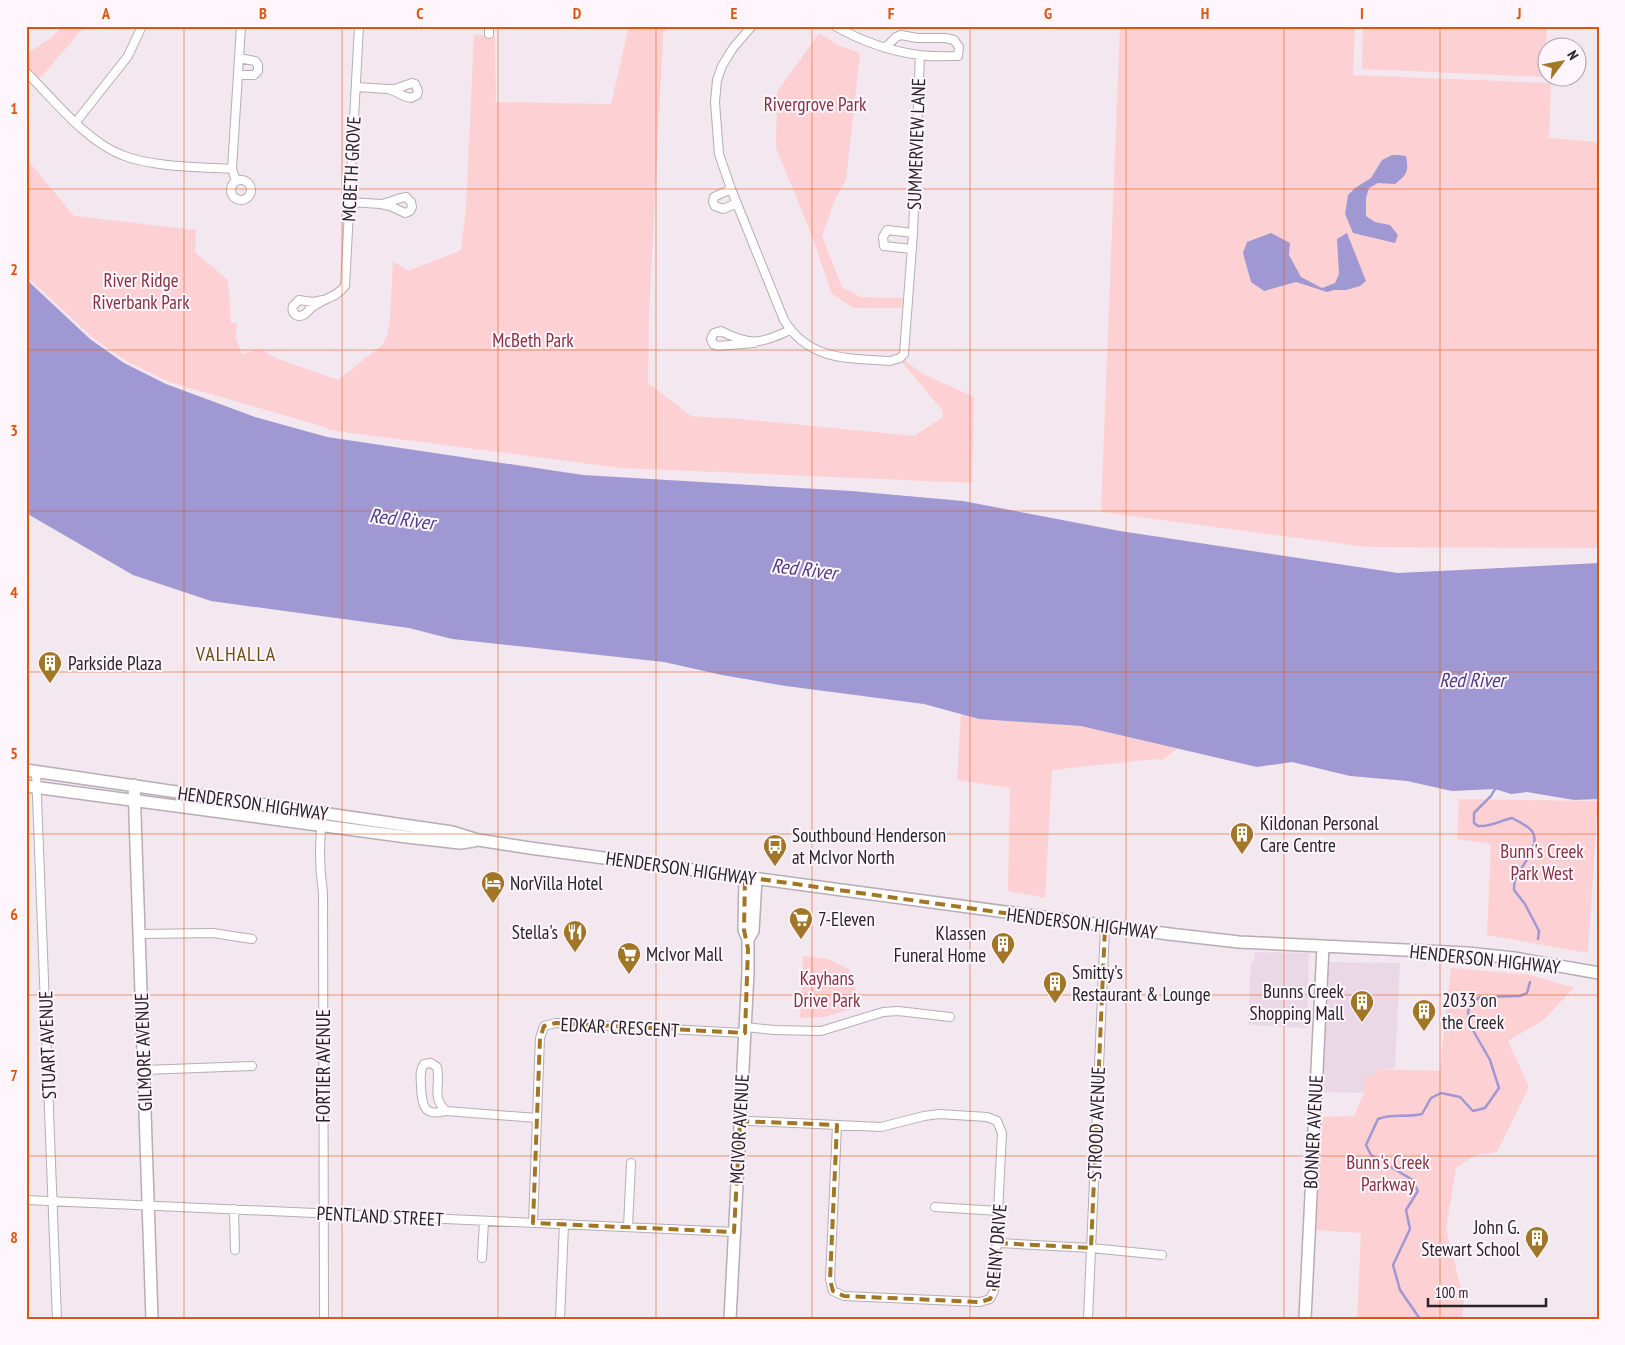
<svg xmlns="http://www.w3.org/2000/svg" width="1625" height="1345" viewBox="0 0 1625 1345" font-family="'PT Sans Narrow',sans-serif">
  <rect width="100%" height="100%" fill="#f3e7f0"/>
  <!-- built -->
  <path fill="#ead8e6" d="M1255,952L1309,953L1307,1028L1250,1025L1248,1022L1251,961H1254Z
    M1326,962L1400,963L1395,1068L1376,1069V1075L1364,1093L1318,1092Z"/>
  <!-- green -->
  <path fill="#fdd1d3" d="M63,26H85L43,75L39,78L32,71L26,75V54L51,38Z
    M629,26H671L663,33V37L649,314L648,383L691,416L741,419L914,436L943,417L942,410L902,362L904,360L923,374L974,397L972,483L621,468L329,430L325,427L169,382L126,361L92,337L26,276V158L74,216L196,230L195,252L228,280L231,323H237L236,338L242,354L260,349L276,358L338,380L382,345L387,336L390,318L393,261L408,271L457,252L461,249L466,208L474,35L495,36L496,102L611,104Z
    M1120,26H1355L1353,75L1551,83L1549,138L1599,142V548L1367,547L1101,512Z
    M1363,26H1547L1545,77L1362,69Z
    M819,33L840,46L860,53L846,180L834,202L822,236L842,287L861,297L903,298L902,308H854L832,294L812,236L776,148L777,92Z
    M961,714L979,719L1081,726L1178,748L1162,760L1155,759L1052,770L1045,898L1008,891L1010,788L957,780Z
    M1459,799L1598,801L1588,953L1487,935L1491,844L1457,839Z
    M803,956L828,959L849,969L861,1006L825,1017L800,1018Z
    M1451,968L1532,975L1556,983L1574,987L1545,1019L1508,1041L1529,1087L1497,1152L1475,1155L1456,1168L1446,1229L1464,1300L1462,1319H1357L1361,1233L1315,1230L1320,1117L1354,1116L1364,1093L1365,1075H1376V1069L1440,1071Z"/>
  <!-- water -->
  <path fill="#a098d3" d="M1392,155H1398L1406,156C1409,172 1407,174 1395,184L1378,183L1369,188L1366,198V216L1375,222L1390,225L1398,235L1395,243L1353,233L1345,214L1348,195L1355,188L1371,178L1382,160Z
    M1271,233L1290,243L1289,255L1301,277L1322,288L1335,283L1339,274L1337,239L1347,233L1366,281L1360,286L1346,290H1334L1327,292L1296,282L1264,291L1251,282L1243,253L1247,242Z
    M26,279L90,339L124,363L166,384L255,417L327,437L583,475L851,491L963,501L1120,531L1398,573L1599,563V799L1574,800L1527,792L1511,794L1495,789L1452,791L1407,781L1350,776L1292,762L1257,767L1081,726L979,719L924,704L786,686L722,675L664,662L452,639L409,628L211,601L133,575L26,513Z"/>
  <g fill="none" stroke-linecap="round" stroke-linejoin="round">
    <!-- stream -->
    <path stroke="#a098d3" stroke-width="2.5" d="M1495,789L1491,796L1474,813V823L1478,826C1491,827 1499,821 1512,818C1519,822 1527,825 1532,831C1542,844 1521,866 1516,878C1514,882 1514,886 1514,890L1525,904L1539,931L1538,939
      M1420,1319L1400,1290L1393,1265L1410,1229L1406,1210L1418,1191L1411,1179L1371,1155L1366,1145L1378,1119C1392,1113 1407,1118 1422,1114L1431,1098L1441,1093L1460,1097L1473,1111L1485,1108L1499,1088L1490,1060L1470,1025L1468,1011L1473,1002L1480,997L1520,996L1527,993L1530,982"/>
    <!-- street casing -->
    <g stroke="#b8adb6" stroke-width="10">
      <path id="street" d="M752,26L733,48L722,66L717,80L715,102L719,154L731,189L784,320C809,361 848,358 890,361L900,358L904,354L913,233L920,55
        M835,26C861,41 890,51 919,55C932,57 945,56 958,56L959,47L954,40L945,38H917L901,35L896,37L885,48
        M489,34V26
        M26,72C53,99 87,142 122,155C151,167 200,167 232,169
        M239,75H254L258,71V65L255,61L239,58
        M356,87L388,89H395L412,83L415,84L418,91L417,95L411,98C403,97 396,91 388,89
        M76,122L128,56L142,26
        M231 190a10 10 0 1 1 20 0a10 10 0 1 1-20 0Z
        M236,181L232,169L241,26
        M731,189L714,197L713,202L715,206L723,209L737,203
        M350,202L381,204L390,206L405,213L410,211L412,207L411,202L406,197C397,198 390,203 381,204
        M912,249L884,246L883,237L887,230L913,233
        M323,300L313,302L299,300L293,306C291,313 297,319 305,314C308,312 310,308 314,306C325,298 337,297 345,286L359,26
        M754,343L718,346L713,344L711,339L714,333L721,331C750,346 761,344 790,330
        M36,771L57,1319
        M323,813C319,839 319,866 323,893L324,1319
        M139,934L213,933L252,939
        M745,1027L774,1030L821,1031L883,1012L898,1011L950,1017
        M143,1070L252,1066
        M446,1111C431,1097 441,1085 437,1067L431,1063L424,1064C419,1071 421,1079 421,1087C422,1106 424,1117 446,1111L537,1118
        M740,1121H750L881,1127L924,1116L939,1114L987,1117L997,1121L1002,1133L994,1291L990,1299L980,1302L844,1296L833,1291L830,1280L837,1125
        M26,1200L734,1232
        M935,1207L999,1211
        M234,1209L235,1250
        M533,1223L540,1038L544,1026L556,1023L744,1033
        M628,1227L631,1163
        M998,1243L1091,1248L1162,1255
        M482,1258L484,1221
        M560,1319L564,1224
        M1088,1319L1105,927"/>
    </g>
    <!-- secondary casing -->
    <g stroke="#b8adb6" stroke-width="14">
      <path id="secondary" d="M26,770L452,832L478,840L530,848L1169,934L1239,942L1467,953L1514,958L1599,973
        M134,785L152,1319
        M26,786L407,837L460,843L474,841
        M748,939L753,931L756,879
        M730,1319L748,972V939L744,930L745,877
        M1305,1319L1323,946"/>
    </g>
    <!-- street -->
    <use href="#street" stroke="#fff" stroke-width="8"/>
    <!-- secondary -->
    <use href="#secondary" stroke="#fff" stroke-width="11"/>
  </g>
  <!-- marked area -->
  <path fill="none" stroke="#a27627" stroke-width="4" stroke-dasharray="10 6" stroke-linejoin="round" d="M745,877L1105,927L1091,1248L998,1243L994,1291L990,1299L980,1302L844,1296L833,1291L830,1280L837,1125L740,1121L734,1232L533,1223L540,1038L544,1026L556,1023L745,1033L748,949L744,930Z"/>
  <!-- grid -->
  <path fill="none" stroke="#de560d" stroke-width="1" stroke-opacity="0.55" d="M184,26V1319M342,26V1319M498,26V1319M656,26V1319M812,26V1319M970,26V1319M1126,26V1319M1284,26V1319M1440,26V1319M26,189H1599M26,350H1599M26,511H1599M26,672H1599M26,834H1599M26,995H1599M26,1156H1599"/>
  <!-- icons -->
  <defs>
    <g id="building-pin" transform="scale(1.25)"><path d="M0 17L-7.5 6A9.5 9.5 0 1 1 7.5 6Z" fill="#a27627" stroke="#fef5fd"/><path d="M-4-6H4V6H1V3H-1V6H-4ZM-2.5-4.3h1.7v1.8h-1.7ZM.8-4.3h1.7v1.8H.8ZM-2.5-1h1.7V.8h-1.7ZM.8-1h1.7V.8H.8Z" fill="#fff"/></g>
    <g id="bus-pin" transform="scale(1.25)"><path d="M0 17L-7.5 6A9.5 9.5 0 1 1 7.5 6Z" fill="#a27627" stroke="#fef5fd"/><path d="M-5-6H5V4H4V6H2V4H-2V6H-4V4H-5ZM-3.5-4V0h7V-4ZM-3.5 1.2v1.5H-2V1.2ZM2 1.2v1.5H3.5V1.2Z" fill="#fff"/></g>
    <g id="hotel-pin" transform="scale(1.25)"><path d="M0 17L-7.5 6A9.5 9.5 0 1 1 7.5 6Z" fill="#a27627" stroke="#fef5fd"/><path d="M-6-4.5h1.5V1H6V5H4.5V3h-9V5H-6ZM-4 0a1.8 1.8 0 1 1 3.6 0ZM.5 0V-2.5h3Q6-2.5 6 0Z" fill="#fff"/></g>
    <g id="supermarket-pin" transform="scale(1.25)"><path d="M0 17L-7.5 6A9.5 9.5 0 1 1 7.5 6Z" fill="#a27627" stroke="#fef5fd"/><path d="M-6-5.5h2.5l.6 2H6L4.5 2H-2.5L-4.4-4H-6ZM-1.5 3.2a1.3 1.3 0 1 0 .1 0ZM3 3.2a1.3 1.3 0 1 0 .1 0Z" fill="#fff"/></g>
    <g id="restaurant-pin" transform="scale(1.25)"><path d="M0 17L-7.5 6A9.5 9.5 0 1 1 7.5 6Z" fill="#a27627" stroke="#fef5fd"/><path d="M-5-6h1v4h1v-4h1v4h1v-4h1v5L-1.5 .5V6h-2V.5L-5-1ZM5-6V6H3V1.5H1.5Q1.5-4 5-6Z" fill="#fff"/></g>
  </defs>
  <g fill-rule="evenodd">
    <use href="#building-pin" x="50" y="663"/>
    <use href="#building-pin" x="1242" y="834"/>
    <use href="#bus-pin" x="775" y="846"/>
    <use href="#hotel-pin" x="493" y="883"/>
    <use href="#supermarket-pin" x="801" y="919"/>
    <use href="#restaurant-pin" x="575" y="932"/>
    <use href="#building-pin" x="1003" y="944"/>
    <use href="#supermarket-pin" x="629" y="954"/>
    <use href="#building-pin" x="1055" y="983"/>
    <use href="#building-pin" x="1362" y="1002"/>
    <use href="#building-pin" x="1424" y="1011"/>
    <use href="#building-pin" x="1537" y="1238"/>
  </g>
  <g text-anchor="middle" stroke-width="4" stroke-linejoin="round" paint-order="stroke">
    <!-- park labels -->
    <g font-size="19" fill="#85323e" stroke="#fef5fd">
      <text x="815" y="111">Rivergrove Park</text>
      <text x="141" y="287">River Ridge<tspan x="141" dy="22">Riverbank Park</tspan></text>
      <text x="533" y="347">McBeth Park</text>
      <text x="1542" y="858">Bunn's Creek<tspan x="1542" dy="22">Park West</tspan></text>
      <text x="827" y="985">Kayhans<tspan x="827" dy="22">Drive Park</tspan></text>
      <text x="1388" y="1169">Bunn's Creek<tspan x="1388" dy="22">Parkway</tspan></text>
    </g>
    <!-- street labels -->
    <g font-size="19" fill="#282428" stroke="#fef5fd">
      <text transform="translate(916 144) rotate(-88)" y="7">SUMMERVIEW LANE</text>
      <text transform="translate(351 169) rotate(-87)" y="7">MCBETH GROVE</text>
      <text transform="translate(253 803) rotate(8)" y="7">HENDERSON HIGHWAY</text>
      <text transform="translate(681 868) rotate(8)" y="7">HENDERSON HIGHWAY</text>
      <text transform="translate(1082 923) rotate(7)" y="7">HENDERSON HIGHWAY</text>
      <text transform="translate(1485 959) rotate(6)" y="7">HENDERSON HIGHWAY</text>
      <text transform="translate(620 1027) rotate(3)" y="7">EDKAR CRESCENT</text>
      <text transform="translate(47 1045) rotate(-92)" y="7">STUART AVENUE</text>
      <text transform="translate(143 1052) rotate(-92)" y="7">GILMORE AVENUE</text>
      <text transform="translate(323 1066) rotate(-90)" y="7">FORTIER AVENUE</text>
      <text transform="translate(1096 1123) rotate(-88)" y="7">STROOD AVENUE</text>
      <text transform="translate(739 1129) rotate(-87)" y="7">MCIVOR AVENUE</text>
      <text transform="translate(1313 1132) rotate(-87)" y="7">BONNER AVENUE</text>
      <text transform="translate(380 1216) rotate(3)" y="7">PENTLAND STREET</text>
      <text transform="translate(996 1246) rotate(-85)" y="7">REINY DRIVE</text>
    </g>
    <!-- poi labels -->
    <g font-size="19" fill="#282428" stroke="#fef5fd" text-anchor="start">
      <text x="68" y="670">Parkside Plaza</text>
      <text x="1260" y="830">Kildonan Personal<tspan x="1260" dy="22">Care Centre</tspan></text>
      <text x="792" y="842">Southbound Henderson<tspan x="792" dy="22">at McIvor North</tspan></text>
      <text x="510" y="890">NorVilla Hotel</text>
      <text x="818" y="926">7-Eleven</text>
      <text x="558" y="939" text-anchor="end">Stella's</text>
      <text x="986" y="940" text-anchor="end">Klassen<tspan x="986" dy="22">Funeral Home</tspan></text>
      <text x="646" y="961">McIvor Mall</text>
      <text x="1072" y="979">Smitty's<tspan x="1072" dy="22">Restaurant &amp; Lounge</tspan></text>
      <text x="1344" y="998" text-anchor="end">Bunns Creek<tspan x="1344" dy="22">Shopping Mall</tspan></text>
      <text x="1442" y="1007">2033 on<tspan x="1442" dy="22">the Creek</tspan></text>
      <text x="1520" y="1234" text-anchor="end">John G.<tspan x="1520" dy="22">Stewart School</tspan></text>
    </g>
    <!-- water labels -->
    <g font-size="20" font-style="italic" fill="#4b3c83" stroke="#fef5fd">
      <text transform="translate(402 519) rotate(7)" y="7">Red River</text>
      <text transform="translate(804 569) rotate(7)" y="7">Red River</text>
      <text x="1472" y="687">Red River</text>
    </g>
    <!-- neighbourhood labels -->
    <g font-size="20" letter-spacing="1" fill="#6b4d16" stroke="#fef5fd">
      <text x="236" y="661">VALHALLA</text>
    </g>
  </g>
  <!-- border -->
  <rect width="1625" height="1345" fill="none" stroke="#fef5fd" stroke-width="55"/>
  <!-- north arrow -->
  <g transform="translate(1562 62) rotate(58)"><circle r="24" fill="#fef5fd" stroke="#a8a1a8"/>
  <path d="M0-4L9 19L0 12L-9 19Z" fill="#a27627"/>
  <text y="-8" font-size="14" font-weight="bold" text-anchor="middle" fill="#282428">N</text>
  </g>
  <!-- scale -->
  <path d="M1428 1298v8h118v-8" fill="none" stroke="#282428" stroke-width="2.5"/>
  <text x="1435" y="1298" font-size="15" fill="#282428" stroke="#fef5fd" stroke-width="4" paint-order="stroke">100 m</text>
  <rect x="28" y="28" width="1570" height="1290" fill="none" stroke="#de560d" stroke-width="2"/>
  <g font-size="16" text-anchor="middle" font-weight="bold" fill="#de560d">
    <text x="106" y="19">A</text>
    <text x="263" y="19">B</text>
    <text x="420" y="19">C</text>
    <text x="577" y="19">D</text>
    <text x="734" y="19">E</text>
    <text x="891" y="19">F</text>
    <text x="1048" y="19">G</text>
    <text x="1205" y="19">H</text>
    <text x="1362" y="19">I</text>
    <text x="1519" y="19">J</text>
    <text x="14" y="114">1</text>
    <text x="14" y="275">2</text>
    <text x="14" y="436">3</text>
    <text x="14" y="598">4</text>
    <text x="14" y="759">5</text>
    <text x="14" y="920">6</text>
    <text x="14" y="1081">7</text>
    <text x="14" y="1243">8</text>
  </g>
</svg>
